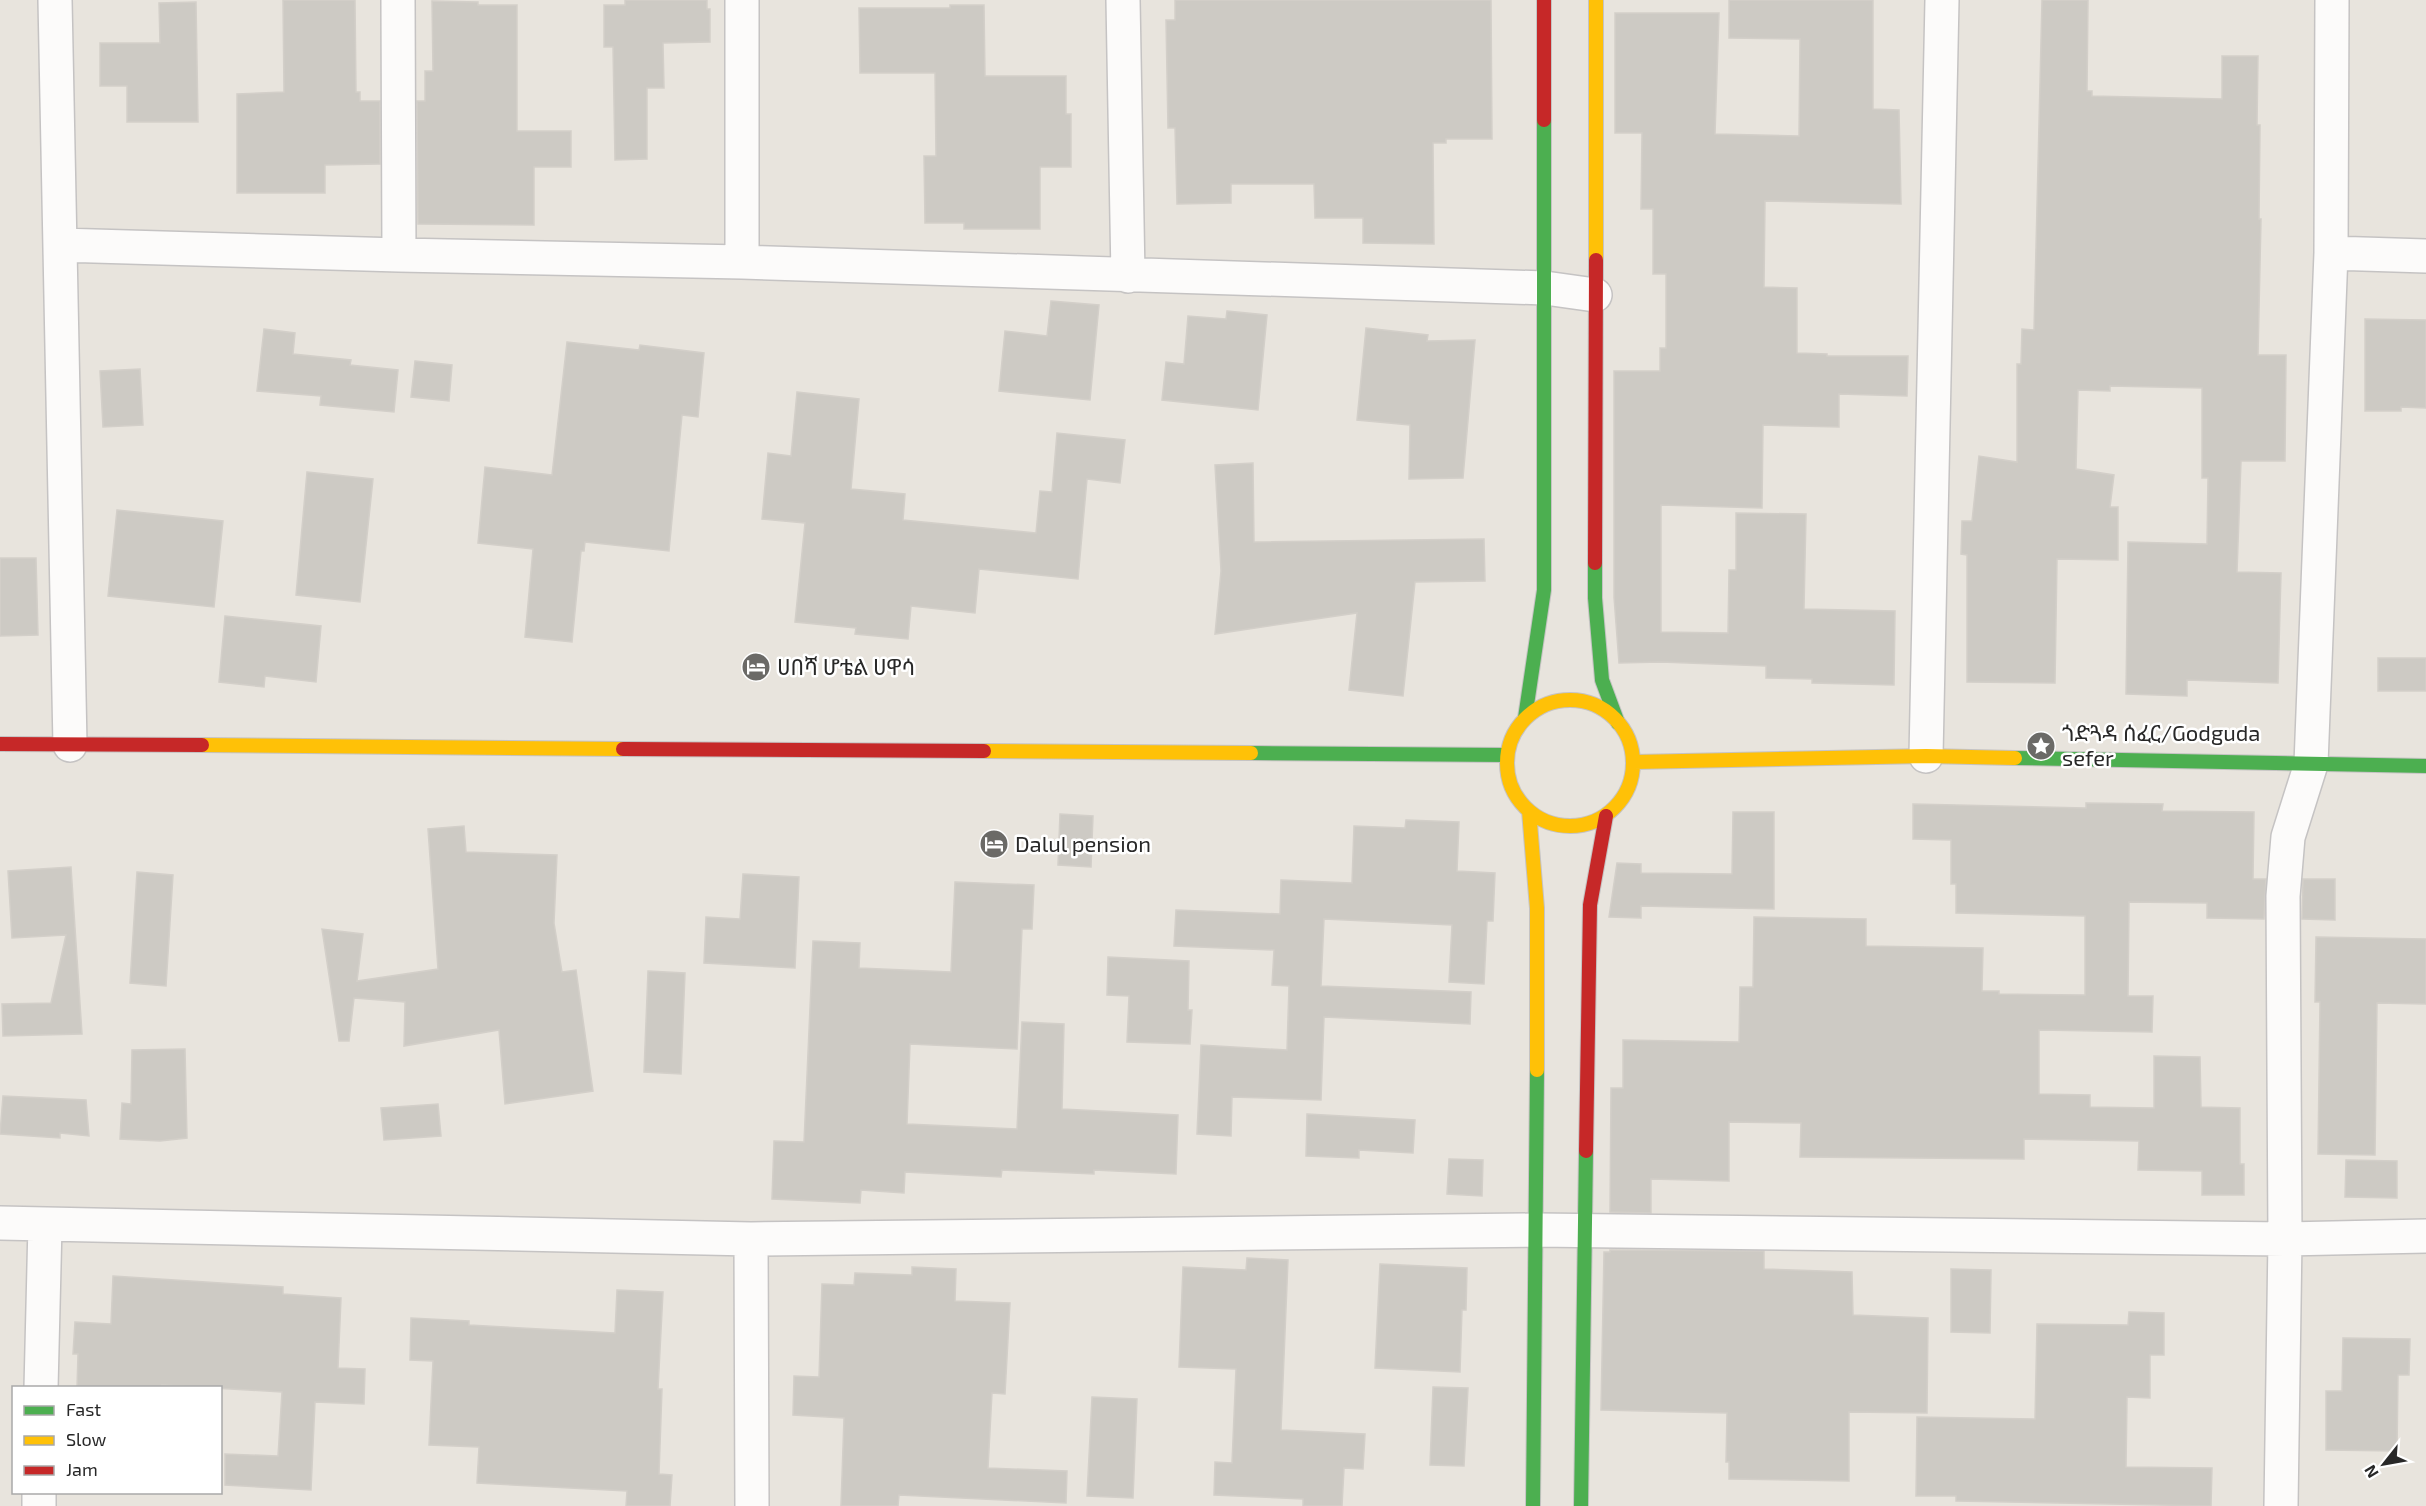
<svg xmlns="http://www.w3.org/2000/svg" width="2426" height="1506" viewBox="0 0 2426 1506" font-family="'Exo 2','Noto Sans Ethiopic',sans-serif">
  <rect width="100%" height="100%" fill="#e8e4dd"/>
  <!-- building -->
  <path fill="#cdcac4" stroke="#d3cfc9" stroke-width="1.5" d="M283,0H355L356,92H360V101H380V164L325,165V193H237V94L284,92Z
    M625,0H707V9H710V42L663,43L664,88H647V159L615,160L613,47H604V5H625Z
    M1175,0H1491L1492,139H1446V143H1433L1434,244L1363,243V218H1315L1314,184H1231V203L1177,204L1175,128H1168L1166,20H1175Z
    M1729,0H1873V109L1899,110L1901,204L1765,201L1764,287L1797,288V353L1827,354V356H1908L1907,396L1839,394V427L1763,425L1762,508L1661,505V632L1728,633L1729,570H1736V513L1806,514L1804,609L1895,611L1894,685L1812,683V679L1766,678V666L1661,662L1619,663L1614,597V371H1660V348H1666V274H1653V209H1641L1642,133H1615V13H1719L1715,134L1799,136L1800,39L1729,38Z
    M2042,0H2088L2087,91H2092V96L2222,99V56H2258L2257,125H2260L2259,219H2261L2258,355H2286L2285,461H2241L2237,572L2281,573L2278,683L2187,680V696L2126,694L2128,542L2207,544L2208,478H2202V388L2110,386V391L2078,390L2076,469L2114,475L2110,507H2118V560L2057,559L2055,683L1967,682V555L1961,554L1962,521H1972L1979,456L2017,462V364H2021L2022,329L2034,330Z
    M432,1L478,2V5H517V131H571V167H534V225L418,224L417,101H425V71H433Z
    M196,2L198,122H127V86H100V43H160L159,3Z
    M950,5H984L985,76H1066V114H1071V167H1040V229H964V223H925L924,156H936L935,73H860L859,8H950Z
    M1051,301L1099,305L1090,400L999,391L1005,331L1047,336Z
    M1227,311L1267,315L1258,410L1162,400L1166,362L1184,364L1188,316L1226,319Z
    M2365,319L2426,320V408L2401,407V411H2365Z
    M1366,328L1428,335L1427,341L1475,340L1463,478L1409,479L1410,425L1357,420Z
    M264,329L295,333L293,354L351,360L350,365L398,370L394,412L320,405L321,396L257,391Z
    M567,342L639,350L640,345L704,353L698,417L682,415L669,551L585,542L584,551H581L572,642L525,637L533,549L478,543L485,467L552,475Z
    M415,361L452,365L449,401L411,397Z
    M140,369L143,425L103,427L100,371Z
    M797,392L859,399L851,489L905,494L903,520L1036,533L1040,491L1052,492L1057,433L1125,440L1120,483L1087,479L1078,579L979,569L975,613L911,606L908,639L855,634L856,628L795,622L805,523L762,519L768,453L791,456Z
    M1253,463L1254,542L1484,539L1485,581L1415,582L1403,696L1349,690L1357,613L1215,634L1221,571L1215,465Z
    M307,472L373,479L360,602L296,595Z
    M117,510L223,521L214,607L108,596Z
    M0,558H36L38,635L0,636Z
    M225,616L321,626L316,682L265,676L264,687L219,682Z
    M2378,658H2426V691H2378Z
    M2086,803L2163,804L2162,811L2254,812L2253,879H2266L2264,919L2207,918V903L2129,902L2128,996H2153L2152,1032L2039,1030V1094L2090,1095V1107L2154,1108V1056L2200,1057L2201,1107L2240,1108V1164H2244V1195H2202V1171L2138,1170L2139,1141L2024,1139V1159L1800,1157L1801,1123L1729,1122V1181L1651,1179V1213L1610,1212L1611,1088H1623V1040L1739,1042L1740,987H1753L1754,917L1866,919V946L1983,948L1982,991H1999V994L2085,995V916L1956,913V884H1951V840L1913,839V804L2086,808Z
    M1733,812H1774V909L1641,906V918L1609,917L1617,863L1641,864V873L1732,874Z
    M1060,814L1093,816L1091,867L1058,865Z
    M1406,820L1459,822L1457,871L1495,873L1493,921H1487L1484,984L1449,982L1452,925L1324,919L1321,986L1471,992L1470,1024L1324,1017L1321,1100L1232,1097L1231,1136L1197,1134L1201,1045L1287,1050L1289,986L1272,985L1274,950L1174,946L1176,910L1280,914L1281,880L1352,883L1354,826L1405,828Z
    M464,826L466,852L557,855L554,923L562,972L576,970L593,1091L505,1104L499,1030L404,1046L405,1002L354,998L349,1041H339L322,929L363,934L357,981L438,969L428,829Z
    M71,867L82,1034L3,1036L2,1004L51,1003L66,935L12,938L8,871Z
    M137,872L173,875L166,986L130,983Z
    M743,874L799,877L795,968L704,963L706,917L740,919Z
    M2303,879H2335V920L2302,919Z
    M955,882L1034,885L1032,929H1022L1017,1049L910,1044L907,1124L1017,1129L1022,1022L1064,1024L1062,1109L1178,1115L1176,1174L1094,1170V1174L1002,1170L1001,1177L905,1172L904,1193L861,1190L860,1203L772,1199L774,1141L804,1142L813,941L860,943L859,968L951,972Z
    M2316,937L2426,939V1004L2377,1003L2375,1155L2318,1154L2320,1002H2315Z
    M1108,957L1189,961L1188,1010H1192L1190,1044L1127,1042L1129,996L1107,995Z
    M648,971L685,973L681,1074L644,1072Z
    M185,1049L187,1138L160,1141L120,1139L122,1103L131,1104L132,1050Z
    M3,1096L86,1100L89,1136L60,1133V1138L0,1134Z
    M438,1104L441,1136L384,1140L381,1108Z
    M1307,1114L1415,1120L1413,1153L1359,1150V1158L1306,1156Z
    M1449,1159L1483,1160L1482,1196L1447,1194Z
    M2346,1160L2397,1161V1198L2345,1197Z
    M1610,1250L1764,1251V1269L1852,1272L1853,1315L1928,1318L1927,1413L1849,1412V1481L1729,1479V1462H1726L1727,1413L1601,1410L1604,1252H1610Z
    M1247,1258L1288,1260L1281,1430L1365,1434L1363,1469L1344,1468L1342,1506H1303V1499L1214,1495L1215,1462L1232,1463L1236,1369L1179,1367L1183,1267L1246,1270Z
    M1380,1264L1467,1268L1466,1310H1462L1460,1372L1375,1368Z
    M912,1267L956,1269L955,1301L1010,1303L1005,1394L992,1393L988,1468L1067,1471L1066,1503L899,1495L898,1506H841L844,1418L793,1415L794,1376L819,1377L822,1284L854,1285L855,1273L912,1275Z
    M1951,1269L1991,1270L1990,1333L1951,1332Z
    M113,1276L283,1287V1294L341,1298L338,1368L365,1369L364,1404L315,1402L311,1490L225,1485V1454L278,1456L282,1392L162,1385V1388H77L78,1354H73L75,1322L111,1324Z
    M617,1290L663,1292L658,1389H662L659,1474L672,1475L670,1506H626L627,1491L477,1483L479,1447L429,1445L433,1361L410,1360L411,1318L469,1321V1325L615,1333Z
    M2129,1312L2164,1313V1355H2150V1398L2127,1397L2126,1467L2212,1468L2211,1506L1956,1501V1496H1916L1917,1417L2035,1419L2037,1324L2128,1325Z
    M2343,1338L2410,1339L2409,1375H2398L2397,1451L2326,1450V1391H2342Z
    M1433,1387L1468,1388L1464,1466L1430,1465Z
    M1092,1397L1137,1399L1133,1498L1087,1496Z"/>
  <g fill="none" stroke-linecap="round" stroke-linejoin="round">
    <!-- street casing -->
    <g stroke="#c5c3c3" stroke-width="36">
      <path id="street" d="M55,0L70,745
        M398,0L399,255
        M742,0V262
        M1123,0L1128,276
        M60,245L399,255L742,262L1545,288L1595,295
        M2331,253L2426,256
        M1926,756L1942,0
        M0,1223L751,1239L1537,1230L2285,1239L2426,1236
        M751,1239L752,1506
        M41,1388L45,1225
        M39,1506V1492
        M2281,1506L2285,1239L2283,896L2288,837L2311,764L2331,253L2332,0"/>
    </g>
    <!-- fast casing -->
    <g stroke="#c5c3c3" stroke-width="16">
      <path id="fast" d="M1595,563V598L1602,680L1618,723
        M1525,718L1544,590V120
        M1251,753L1507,755
        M2015,758L2426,766
        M1533,1506L1537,1070
        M1581,1506L1586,1151"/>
    </g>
    <!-- slow casing -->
    <g stroke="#c5c3c3" stroke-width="16">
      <path id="slow" d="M1596,260V0
        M1507 763a63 63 0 1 1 126 0a63 63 0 1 1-126 0Z
        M202,745L623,749
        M984,751L1251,753
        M1634,762L1926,756L2015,758
        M1529,811L1537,908V1070"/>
    </g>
    <!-- jam casing -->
    <g stroke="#c5c3c3" stroke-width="16">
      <path id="jam" d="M1544,0V120
        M1595,563L1596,260
        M0,744L202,745
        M623,749L984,751
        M1586,1151L1590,905L1606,816"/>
    </g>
    <!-- street -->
    <use href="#street" stroke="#fcfbfa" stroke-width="33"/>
    <!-- fast -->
    <use href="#fast" stroke="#4caf50" stroke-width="14"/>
    <!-- slow -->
    <use href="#slow" stroke="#ffc107" stroke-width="14"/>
    <!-- jam -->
    <use href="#jam" stroke="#c62828" stroke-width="14"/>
  </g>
  <!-- icons -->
  <defs>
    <g id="hotel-disc" transform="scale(1.5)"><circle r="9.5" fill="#6b6a67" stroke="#fff"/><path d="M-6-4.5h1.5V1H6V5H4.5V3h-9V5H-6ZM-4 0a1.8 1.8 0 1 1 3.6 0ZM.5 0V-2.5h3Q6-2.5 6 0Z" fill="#fff"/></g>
    <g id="sight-disc" transform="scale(1.5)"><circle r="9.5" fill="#6b6a67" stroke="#fff"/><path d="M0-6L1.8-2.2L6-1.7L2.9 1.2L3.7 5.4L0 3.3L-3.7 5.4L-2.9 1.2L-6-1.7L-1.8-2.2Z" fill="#fff"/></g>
  </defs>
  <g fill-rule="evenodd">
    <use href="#hotel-disc" x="756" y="667"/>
    <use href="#sight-disc" x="2041" y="746"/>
    <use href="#hotel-disc" x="994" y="844"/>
  </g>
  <g text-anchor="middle" stroke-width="5" stroke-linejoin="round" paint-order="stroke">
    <!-- poi labels -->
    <g font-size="22" fill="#282828" stroke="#fff" text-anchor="start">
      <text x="777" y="675">ሀበሻ ሆቴል ሀዋሳ</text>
      <text x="2062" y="741">ጎድጓዳ ሰፈር/Godguda<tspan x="2062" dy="25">sefer</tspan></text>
      <text x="1015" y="852">Dalul pension</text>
    </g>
  </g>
  <!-- legend -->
  <rect x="12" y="1386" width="210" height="108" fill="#ffffff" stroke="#a9a9a9" stroke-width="1.5"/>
  <rect x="24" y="1406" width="30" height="9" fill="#4caf50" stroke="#a9a9a9" stroke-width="1.5"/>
  <text x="66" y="1416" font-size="18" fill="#282828">Fast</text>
  <rect x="24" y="1436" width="30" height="9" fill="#ffc107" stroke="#a9a9a9" stroke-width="1.5"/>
  <text x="66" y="1446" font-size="18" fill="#282828">Slow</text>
  <rect x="24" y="1466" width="30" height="9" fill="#c62828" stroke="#a9a9a9" stroke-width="1.5"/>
  <text x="66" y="1476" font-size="18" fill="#282828">Jam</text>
  <!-- north arrow -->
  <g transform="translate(2384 1464) rotate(239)" stroke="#ffffff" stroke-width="4.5" paint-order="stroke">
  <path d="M0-4.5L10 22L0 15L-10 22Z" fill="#282828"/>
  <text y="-9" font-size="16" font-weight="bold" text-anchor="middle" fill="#282828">N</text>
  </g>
</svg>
